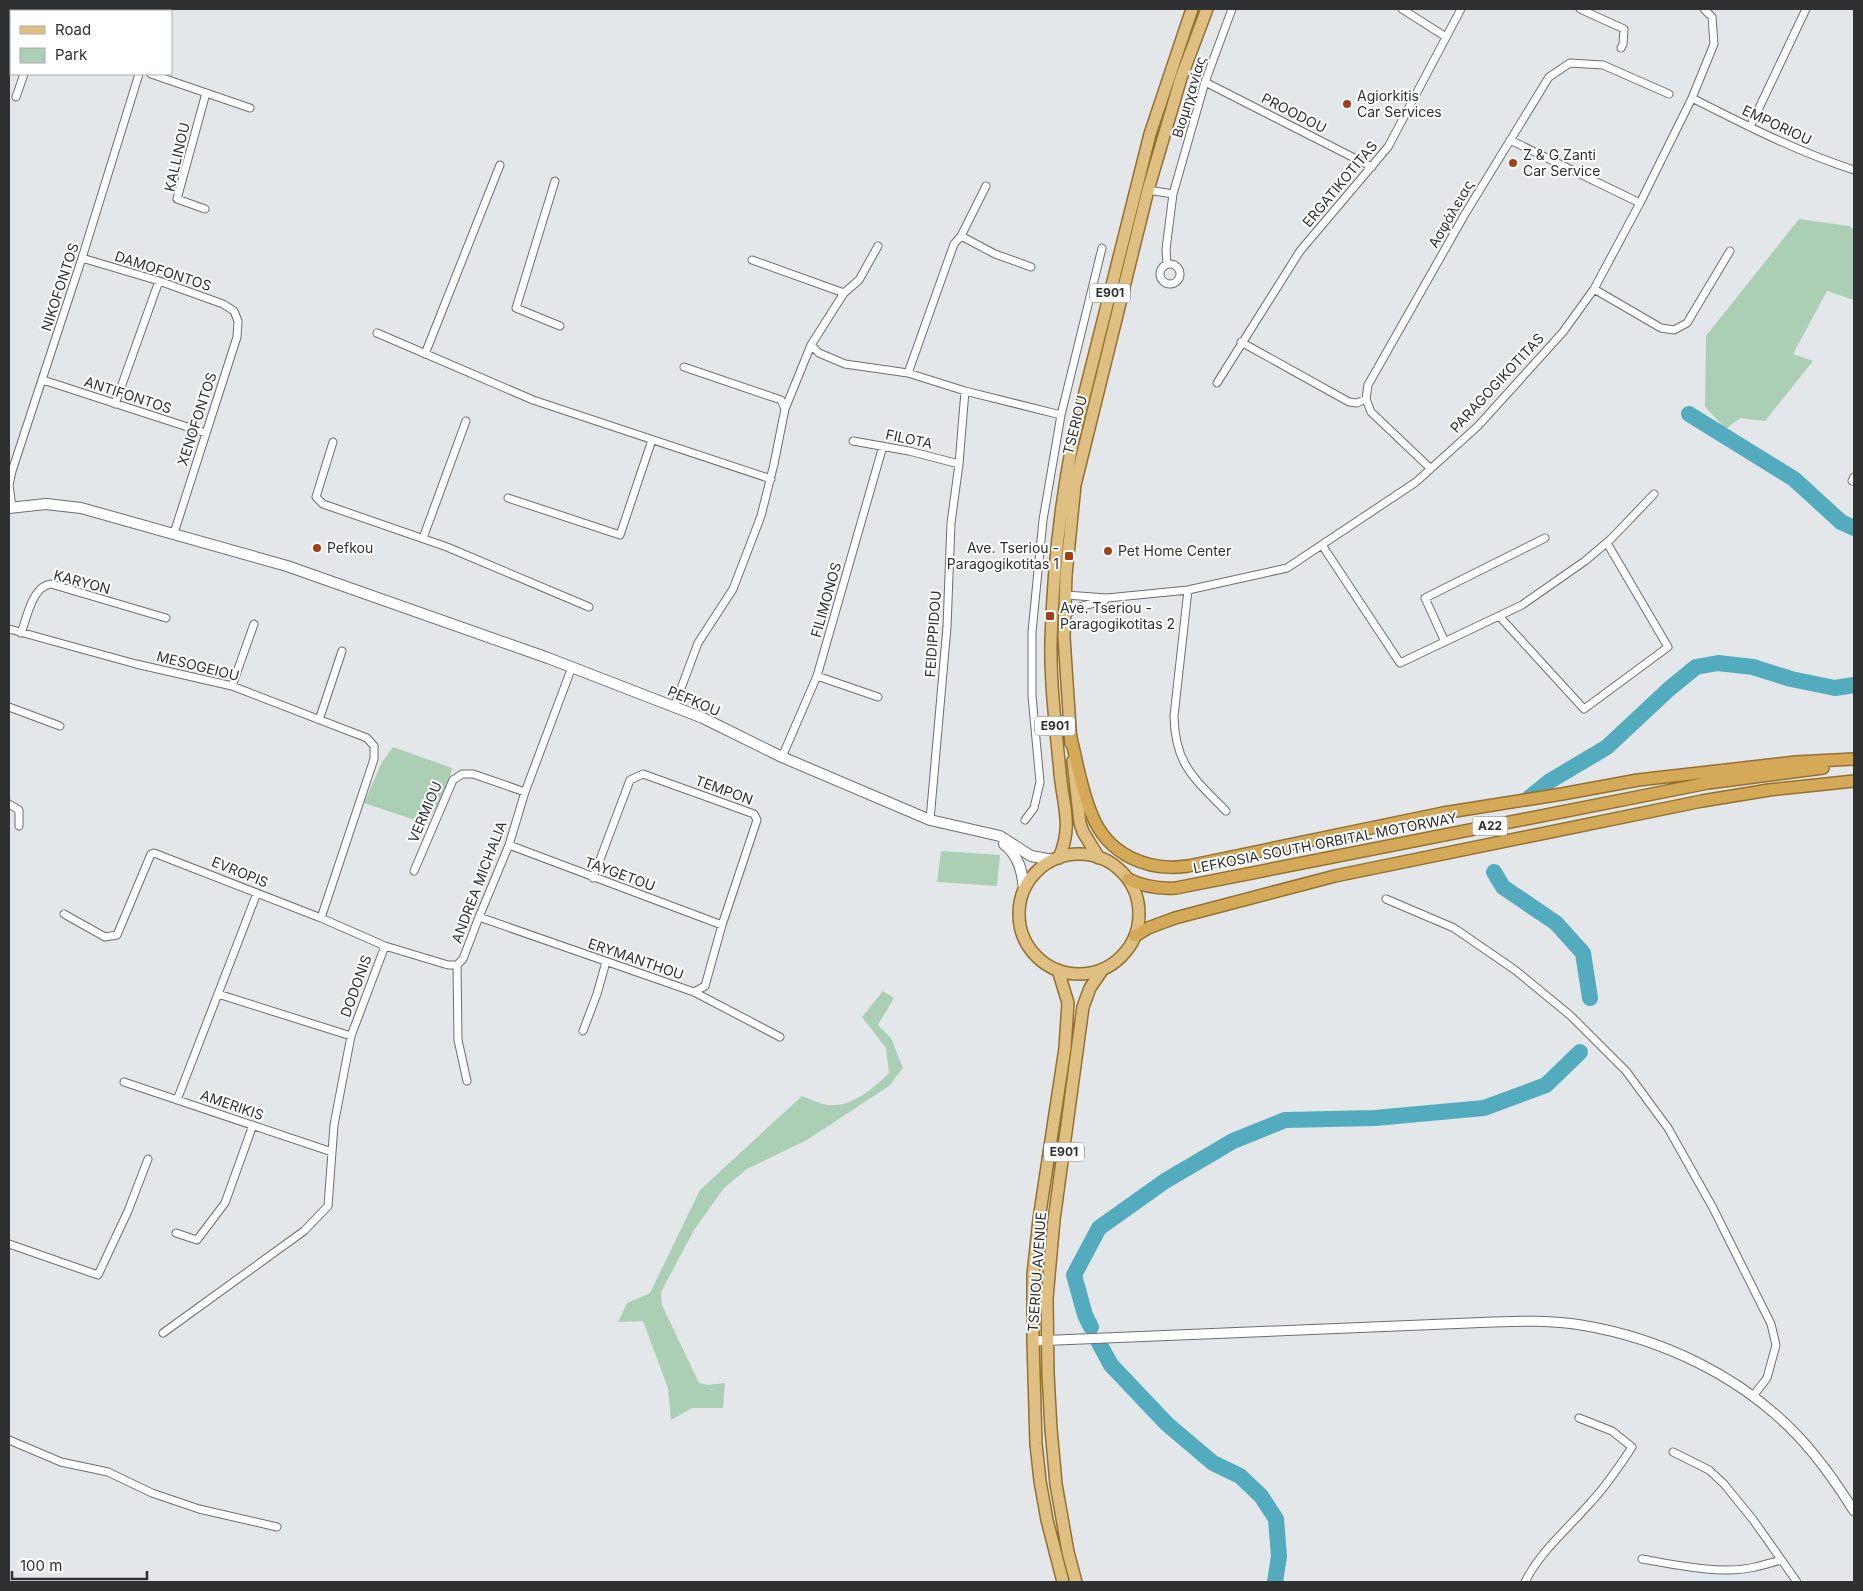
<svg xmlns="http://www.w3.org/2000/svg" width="1863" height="1591" viewBox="0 0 1863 1591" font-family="Inter,sans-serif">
  <rect width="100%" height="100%" fill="#e3e7ea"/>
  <!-- green -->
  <path fill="#abcfb5" d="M1799,219L1849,226L1854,229V300L1827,291L1793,354L1813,361L1765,421L1740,418L1726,429L1705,407L1706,336Z
    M393,747L452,768L448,785L427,824L364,803L382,762Z
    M941,851L1000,855L997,886L937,882Z
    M883,991L894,998L878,1025L891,1038L903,1068L889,1086L807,1140L747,1169L724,1188L694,1230L661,1292L662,1305L699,1383L708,1385L725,1383L723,1408H692L671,1420L668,1388L643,1321L618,1322L627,1303L650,1293L700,1190L802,1096C810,1099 820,1104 828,1105C851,1108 874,1088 889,1073L886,1048L862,1017Z"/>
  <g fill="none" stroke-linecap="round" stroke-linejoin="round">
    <!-- river -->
    <path stroke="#52acbd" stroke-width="16" d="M1689,414L1794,479L1841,522L1854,528
      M1529,798L1550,781L1607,747L1669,689L1696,667L1718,663L1753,667L1791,679L1835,688L1854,685
      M1494,872L1503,887L1556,923L1583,953L1590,998
      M1091,1327L1085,1315L1074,1275L1099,1228L1165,1181L1233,1141L1285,1120L1375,1118L1484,1108L1546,1085L1580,1052
      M1099,1343L1111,1365L1167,1424L1213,1463L1240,1476L1261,1496L1276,1519L1279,1556L1275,1582"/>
    <!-- minor casing -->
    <g stroke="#6c6f72" stroke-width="9">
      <path id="minor" d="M1402,9L1446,37
        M1580,9L1624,29L1623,44L1621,48
        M159,11L160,9
        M151,74L250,108
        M1205,82L1372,167
        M16,97L24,74
        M1692,98C1745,125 1798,152 1854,170
        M1750,127L1806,9
        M1510,140L1640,203
        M555,181L516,308L560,326
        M1148,190L1173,194
        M205,209L177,199L206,93
        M961,236L995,254L1031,267
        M82,258L159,281L223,304L234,311L238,321L237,337L174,533
        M752,260L844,293
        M1167,264L1166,249L1173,194L1205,82L1232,9
        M1160 274a10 10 0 1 1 20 0a10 10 0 1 1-20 0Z
        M1594,289L1661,328L1674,330L1687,323L1730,251
        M377,333L533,400L771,479
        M1241,342L1349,402L1357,403L1366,399
        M811,345L819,353L845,364L908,373L965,391L1061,415
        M425,354L500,165
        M684,367L781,400L785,409
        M908,373L954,244L961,236L986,186
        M43,380L206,433
        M1217,383L1300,251L1388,147L1461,9
        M115,404L159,281
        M853,441L909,451L959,464
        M333,442L316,497L323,504L447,547L589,607
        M1430,468L1371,412L1366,399L1368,385L1465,214L1549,77L1570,63L1603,65L1669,94
        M1852,481L1854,477
        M508,498L620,535L652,440
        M12,507L9,485L12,471L82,258L139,74
        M423,538L466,421
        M1322,545L1400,663L1522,605L1585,561L1611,539L1654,494
        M1188,590L1174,716C1175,765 1194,778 1226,811
        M1066,595L1107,598L1188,590L1287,568L1416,482L1478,426L1563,332L1594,289L1640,203L1692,98L1714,44L1712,17L1704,9
        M1499,616L1584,709L1668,647L1607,543
        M1065,617C1074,605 1091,605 1105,600
        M9,629L136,664L232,686L367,738L374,746V759L321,918
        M21,633C27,618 32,586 51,584L166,618
        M1445,642L1425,598L1545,538
        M817,676L878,697
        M232,686L254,624
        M9,707L60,726
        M674,707L698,643L733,589L761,516L774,464L785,409L811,345L844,293L859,280L878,246
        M319,720L342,651
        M782,757L817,676L883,446
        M9,804L19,810V826
        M930,820L947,627L951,523L959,464L965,391
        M1025,820L1034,808L1040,782L1032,696V632L1043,520L1061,415L1102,248
        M509,845L722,925
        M414,871L453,780L462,774H473L525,792
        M593,878L630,780L643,774L754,814L757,820L722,925L705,986L694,992
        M1386,899L1454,928L1515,970L1571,1016L1626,1071L1668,1128L1713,1208L1771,1324L1776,1345L1767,1378L1753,1396
        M64,914L105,937L117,935L151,854L154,853L321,918L385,946L448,965H457
        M479,917L694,992L780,1037
        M218,994L351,1036
        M583,1031L597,994L606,962
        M467,1081L458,1040L457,965L463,959L479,917L509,845L525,792L572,667
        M124,1082L332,1152
        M177,1100L257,893
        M176,1233L197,1240L225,1203L253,1125
        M9,1244L98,1275L128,1211L148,1159
        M163,1333L304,1231L328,1206L334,1125L351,1036L385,946
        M9,1440L61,1462L108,1472L152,1493L199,1509L277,1527
        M1673,1452L1709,1470L1724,1484L1754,1521L1797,1582
        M1642,1559C1675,1565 1723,1575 1755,1567C1764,1565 1773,1562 1781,1560
        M1525,1582C1541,1550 1568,1529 1591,1502C1607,1485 1619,1467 1632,1447L1612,1431L1579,1418"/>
    </g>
    <!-- tertiary casing -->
    <g stroke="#6c6f72" stroke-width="11">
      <path id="tertiary" d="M1033,1341L1493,1322C1522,1321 1552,1320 1581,1325C1661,1338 1741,1376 1797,1435C1819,1458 1837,1484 1854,1511"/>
    </g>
    <!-- secondary casing -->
    <g stroke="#6c6f72" stroke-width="12">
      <path id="secondary" d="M9,508L46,504L81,508L287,566L548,658L703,718L782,757L930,820L1000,836L1031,856L1053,860
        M1004,844C1019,856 1022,871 1024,889"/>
    </g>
    <!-- primary casing -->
    <g stroke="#93712f" stroke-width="14">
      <path id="primary" d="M1071,743L1064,637L1066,575L1075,485L1148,190L1181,78L1207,9
        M1073,761L1080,823L1083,832L1099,858
        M1019 914a60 60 0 1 1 120 0a60 60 0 1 1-120 0Z
        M1059,858C1073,825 1063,806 1060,773C1056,729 1050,684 1051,640C1053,573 1060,506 1073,440L1150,134L1192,9
        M1058,970L1068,1003L1065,1048L1039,1219L1033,1275V1341L1036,1444L1040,1481L1047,1520L1063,1582
        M1076,1582L1068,1552L1056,1484L1051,1429L1048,1374L1047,1298L1054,1220L1083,1007L1090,988L1103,969"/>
    </g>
    <!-- trunk casing -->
    <g stroke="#93712f" stroke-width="14">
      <path id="trunk" d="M1070,734C1077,761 1081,790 1092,815C1108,855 1148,872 1188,866L1443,813L1562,794L1638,780L1796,762L1854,759
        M1128,879C1144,887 1159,889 1176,888L1708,783L1823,768
        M1135,936L1148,928L1175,918L1335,876L1702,801L1769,790L1854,781"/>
    </g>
    <!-- minor -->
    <use href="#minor" stroke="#fff" stroke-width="7"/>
    <!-- tertiary -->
    <use href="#tertiary" stroke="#fff" stroke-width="9"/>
    <!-- secondary -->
    <use href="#secondary" stroke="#fff" stroke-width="10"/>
    <!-- primary -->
    <use href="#primary" stroke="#dfbf82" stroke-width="11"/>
    <!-- trunk -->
    <use href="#trunk" stroke="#d4aa58" stroke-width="11"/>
  </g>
  <!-- markers -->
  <g fill="#a43e13" stroke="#fff" stroke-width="2">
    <circle cx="1347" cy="104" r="5"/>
    <circle cx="1513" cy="163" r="5"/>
    <circle cx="317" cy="548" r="5"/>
    <circle cx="1108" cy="551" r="5"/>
    <rect x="1064" y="551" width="10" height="10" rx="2.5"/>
    <rect x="1045" y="611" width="10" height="10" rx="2.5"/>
  </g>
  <g text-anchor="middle" stroke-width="4" stroke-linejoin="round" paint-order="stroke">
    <!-- shield labels -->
    <g fill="#fff" stroke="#6d6e6f" stroke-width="1">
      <rect x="1090" y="283.5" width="40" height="19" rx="4"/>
      <rect x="1035" y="716.5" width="40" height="19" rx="4"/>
      <rect x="1472.5" y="816.5" width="35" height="19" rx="4"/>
      <rect x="1044" y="1142.5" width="40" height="19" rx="4"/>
    </g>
    <g font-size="12" font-weight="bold" fill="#2e3031">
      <text x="1110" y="297">E901</text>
      <text x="1055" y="730">E901</text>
      <text x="1490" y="830">A22</text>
      <text x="1064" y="1156">E901</text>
    </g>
    <!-- poi labels -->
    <g font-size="14" fill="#2e3031" stroke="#fff" text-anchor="start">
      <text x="1357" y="101">Agiorkitis<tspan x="1357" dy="16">Car Services</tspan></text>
      <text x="1523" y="160">Z &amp; G Zanti<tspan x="1523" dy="16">Car Service</tspan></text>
      <text x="327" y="553">Pefkou</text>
      <text x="1059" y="553" text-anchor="end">Ave. Tseriou -<tspan x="1059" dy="16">Paragogikotitas 1</tspan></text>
      <text x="1118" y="556">Pet Home Center</text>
      <text x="1060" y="613">Ave. Tseriou -<tspan x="1060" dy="16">Paragogikotitas 2</tspan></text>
    </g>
    <!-- street labels -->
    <g font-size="14" fill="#2e3031" stroke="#fff">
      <text transform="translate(1189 97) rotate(-73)" y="5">Βιομηχανίας</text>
      <text transform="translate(1294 113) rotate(27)" y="5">PROODOU</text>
      <text transform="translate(1777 125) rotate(25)" y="5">EMPORIOU</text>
      <text transform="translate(177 157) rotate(-77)" y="5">KALLINOU</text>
      <text transform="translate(1340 184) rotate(-50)" y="5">ERGATIKOTITAS</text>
      <text transform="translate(1451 214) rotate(-60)" y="5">Ασφάλειας</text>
      <text transform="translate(163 271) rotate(18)" y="5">DAMOFONTOS</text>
      <text transform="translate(60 287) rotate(-72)" y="5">NIKOFONTOS</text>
      <text transform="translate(1497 383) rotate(-47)" y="5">PARAGOGIKOTITAS</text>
      <text transform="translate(128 395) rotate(18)" y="5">ANTIFONTOS</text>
      <text transform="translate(197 419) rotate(-72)" y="5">XENOFONTOS</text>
      <text transform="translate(1075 425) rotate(-76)" y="5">TSERIOU</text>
      <text transform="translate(909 439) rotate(12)" y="5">FILOTA</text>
      <text transform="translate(82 582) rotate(15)" y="5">KARYON</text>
      <text transform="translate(826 600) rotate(-74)" y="5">FILIMONOS</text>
      <text transform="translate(933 634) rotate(-86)" y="5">FEIDIPPIDOU</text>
      <text transform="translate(198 666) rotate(14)" y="5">MESOGEIOU</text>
      <text transform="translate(694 701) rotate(23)" y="5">PEFKOU</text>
      <text transform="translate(724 790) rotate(20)" y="5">TEMPON</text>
      <text transform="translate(425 812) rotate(-67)" y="5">VERMIOU</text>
      <text transform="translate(1325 843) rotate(-11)" y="5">LEFKOSIA SOUTH ORBITAL MOTORWAY</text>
      <text transform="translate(240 872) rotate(22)" y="5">EVROPIS</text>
      <text transform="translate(620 874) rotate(20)" y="5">TAYGETOU</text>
      <text transform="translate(479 882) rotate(-69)" y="5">ANDREA MICHALIA</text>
      <text transform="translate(636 959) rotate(19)" y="5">ERYMANTHOU</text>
      <text transform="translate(356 986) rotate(-70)" y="5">DODONIS</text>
      <text transform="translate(232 1105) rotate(19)" y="5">AMERIKIS</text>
      <text transform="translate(1037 1272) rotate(-86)" y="5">TSERIOU AVENUE</text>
    </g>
  </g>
  <!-- border -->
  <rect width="1863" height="1591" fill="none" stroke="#2e3031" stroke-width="20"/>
  <!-- legend -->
  <rect x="10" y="10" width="162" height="65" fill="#ffffff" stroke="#abacad"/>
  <rect x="20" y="26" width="25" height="8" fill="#dfbf82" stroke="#abacad"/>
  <text x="55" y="35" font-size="15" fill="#2e3031">Road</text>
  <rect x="20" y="48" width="25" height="15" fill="#abcfb5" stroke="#abacad"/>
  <text x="55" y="60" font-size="15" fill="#2e3031">Park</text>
  <!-- scale -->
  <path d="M12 1571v8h135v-8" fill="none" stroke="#2e3031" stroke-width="2.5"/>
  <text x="20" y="1571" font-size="15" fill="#2e3031" stroke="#ffffff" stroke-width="4" paint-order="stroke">100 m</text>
</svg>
